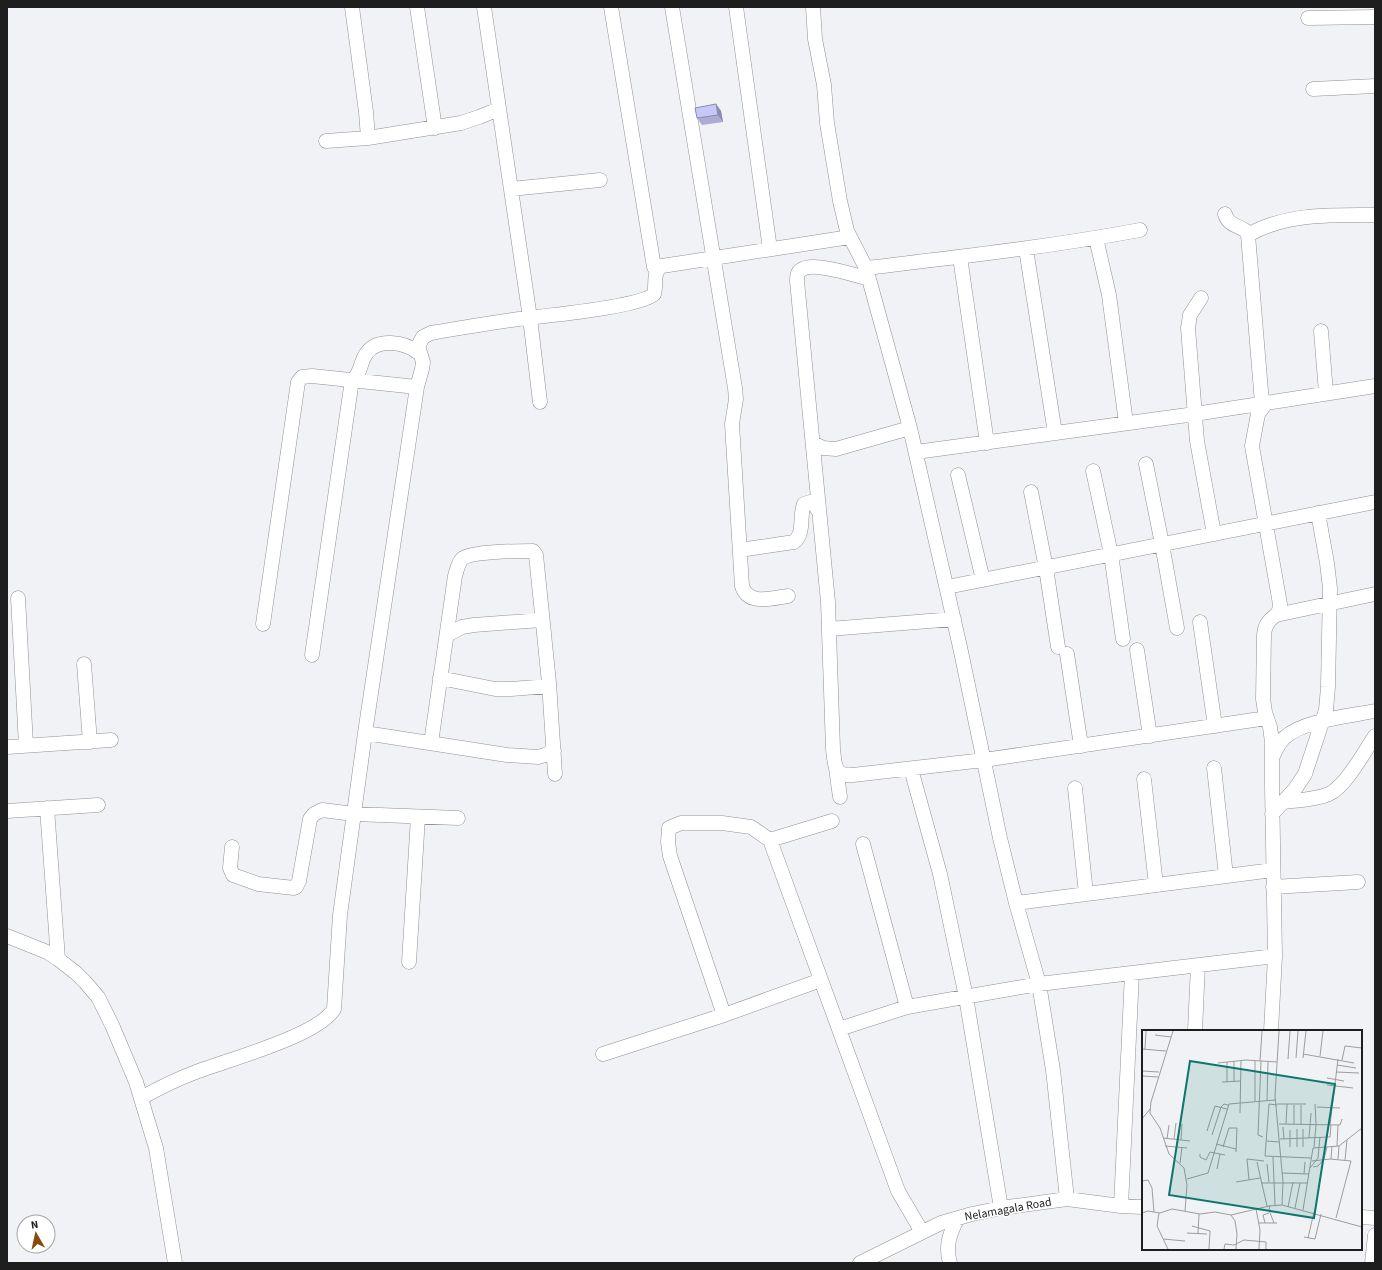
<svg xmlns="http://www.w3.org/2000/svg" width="1382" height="1270" viewBox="0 0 1382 1270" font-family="'Source Sans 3',sans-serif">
  <rect width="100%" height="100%" fill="#f0f2f5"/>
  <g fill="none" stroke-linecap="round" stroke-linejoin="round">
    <!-- minor casing -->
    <g stroke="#8f9194" stroke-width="15">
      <path id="minor" d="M352,7L366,112L368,138
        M417,7L435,128
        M484,7L530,318L540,402
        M611,7L654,267L658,270
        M672,7L735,388L736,399L732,424L742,586C748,606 772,598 788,596
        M736,7L770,249
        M813,7L815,39L824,85L827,123L840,201L847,231L866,268L910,428L960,647L1000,838L1016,903L1039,984L1053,1070L1067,1199
        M1308,18L1375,17
        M1313,89L1375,86
        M326,141L368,138L461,123L479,117L499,109
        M511,189L600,180
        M1225,214C1228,225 1237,225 1246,231L1248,235L1262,403
        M1248,235C1286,213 1332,215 1375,215
        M1096,238L1109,295L1126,423
        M1026,249L1055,433
        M960,257L987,443
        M866,268C958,257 1049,247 1140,230
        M869,279C855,275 812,261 801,270C797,272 797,277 797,281L828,602L833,749C835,764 833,776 853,775L984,760L1267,718
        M1201,298L1190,315L1188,328L1197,441L1214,534
        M1321,331L1326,393
        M1267,402L1258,414L1252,446L1280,604L1279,611L1276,615
        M813,443L823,448L836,449L910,428
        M916,452L1195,414L1375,386
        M1146,464L1162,544L1177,628
        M1093,471L1111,554L1123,639
        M958,475L983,580
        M1031,492L1046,568L1058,647
        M740,550L794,542C805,533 799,517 804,504L810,502H813L819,512
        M947,587L1375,502
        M18,598L26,745
        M1200,622L1215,726
        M263,624L298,382L302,377L312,376L417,387
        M829,629L954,619
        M447,635L462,627L474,625L542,620
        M1137,650L1150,736
        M1067,654L1081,746
        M312,655L352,380C361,375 360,362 366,354C377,337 405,342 419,353
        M84,664L90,742
        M440,678L495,689H511L549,686
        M365,733L507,755L538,757L545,755L554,751
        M431,743L455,576C457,570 458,563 462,559C470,551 521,551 533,551L536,555L549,683L555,774
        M7,747L111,740
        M1273,756C1276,749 1279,743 1284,738C1303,720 1350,716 1375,711
        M836,768L840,797
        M1214,768L1226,876
        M911,769L940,874L966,997L1001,1208
        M1144,779L1156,885
        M1075,788L1086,894
        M1283,802C1298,800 1315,800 1329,794C1346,786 1364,752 1375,736
        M47,808L58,959
        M7,811L98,805
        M1272,814L1295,789L1305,774L1326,710L1328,687L1330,588L1327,563L1318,513
        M770,840L832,821
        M863,844L907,1007
        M232,847L230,868L233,875L258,884L294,888L296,887L299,881L310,819L314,814L322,810L354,814L458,818
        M1273,887L1358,882
        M1016,903L1273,870
        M7,936L47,952L58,959L76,973L85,982L98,997L112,1025L136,1082L156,1148L175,1263
        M409,962L418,817
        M724,1015L670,856L668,842L669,828L681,823H722L751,827L770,840L898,1191L922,1232
        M839,1029L907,1007L1039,984L1275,956
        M1195,1031L1198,965
        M1271,1031L1275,956L1272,786V742L1270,727L1265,712L1263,699L1264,635C1265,625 1268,621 1276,615L1375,594
        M603,1054L724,1015L821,980
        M141,1098C159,1088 177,1079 196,1072C227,1060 318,1036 334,1009L340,915L365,733L417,387L422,369L423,362L418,346L423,337L431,333C460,328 490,323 519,319C543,316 641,307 654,294C657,284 652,272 662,266L850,237
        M1121,1206L1132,973
        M1361,1217L1375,1218
        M860,1263L941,1223L972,1214L1001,1208L1067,1199L1121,1206L1143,1207
        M950,1263C945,1246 950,1232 958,1218
        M1372,1263L1375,1235"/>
    </g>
    <!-- minor -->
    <use href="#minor" stroke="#fff" stroke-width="14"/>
  </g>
  <!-- wall -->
  <path fill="#acacd5" d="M716,104L721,111L723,122L702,125L697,118Z"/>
  <!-- shaded-wall -->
  <path fill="#8c8cae" d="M716,104L721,111L723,122L718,115Z"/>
  <!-- building -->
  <path fill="#c8c8f8" stroke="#8c8cae" d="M716,104L718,115L697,118L695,108Z"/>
  <g text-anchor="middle" stroke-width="3" stroke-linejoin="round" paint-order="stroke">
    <!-- street labels -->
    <g font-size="12" fill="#1e1e1f" stroke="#fff">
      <text transform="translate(1008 1209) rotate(-10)" y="4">Nelamagala Road</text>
    </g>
  </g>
  <!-- overview -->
  <g transform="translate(1142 1030)">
    <rect width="220" height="220" fill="#f0f2f5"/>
    <path fill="none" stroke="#9c9d9f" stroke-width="1" d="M31,1L9,72L8,83L18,98L27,124L42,138L45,155L43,181M137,1L133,66L141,152L140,175M13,5L29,7M0,19L24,21M3,19L4,1M161,24L212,33M178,26L181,1M154,28L156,1M161,28L164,1M146,29L148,1M200,30L203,16L220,18M118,31L120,1M119,31L116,105L121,107M76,33L104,30L135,32M195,35L214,38M0,41L17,42M194,42L217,43M0,46L16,47M185,48L202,51M80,52L99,51M85,52V32M92,52V31M185,55L211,58M125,70L126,32M113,71V30M135,74H164M173,74L174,95M135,75L127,74L123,126L169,128M159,75V95M175,77L198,78M98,83L99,31M0,89L8,79M137,94L198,95L200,89M144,94L145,74M152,94V75M188,95L196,29M141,97L142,109M155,99V117M161,99V117M148,100V117M65,101L73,76L85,79M70,105L79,77L82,74L86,75M21,108L48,111M167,108L169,83M25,109L27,95M32,109L34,93M138,109L188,107L189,95M39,110L40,94M125,111L137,112M74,114L94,119M23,116L45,118M195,116L196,95M81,117L87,98H95L94,122M172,117L174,95M58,124V127L64,130L68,122L83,125M0,127V147M131,127L133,175M189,129L190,116M196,129L197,116M203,130L205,110M170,131L188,129L209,131L194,188M115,132L125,176M38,133L40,117M125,134L127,152M171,137L176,136L182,129L185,117M168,138L176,128L178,107M75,139L78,124M140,143L167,144M162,144L163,132M45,149L66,143L87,74L133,70M107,150L105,129L122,131M0,151L6,150L10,158L12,182M94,152L118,148M119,153H166M128,175L127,180L132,193M146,177L151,152M153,178L158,153M114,179L118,200L117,219M161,180L171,118L197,116L220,98M0,183L6,181L18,183L30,179L58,184L73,182L89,185L127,176L140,175L220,197M17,183L15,196L26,219M89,185L93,191L95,204L94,219M117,193H135M123,193L121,185L127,183M50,196L68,201L67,219M45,203L65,204M56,204L57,184M162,207L173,209L179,184M166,208L172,182M21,209L43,211M82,219L83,214L92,215L102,210L124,212V219"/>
    <path fill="#0f766e" fill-opacity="0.15" stroke="#0f766e" stroke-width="2" d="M48,31L193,54L172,188L27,165Z"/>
    <rect width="220" height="220" fill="none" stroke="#1e1e1f" stroke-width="2"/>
  </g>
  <!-- border -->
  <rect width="1382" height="1270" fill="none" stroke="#1e1e1f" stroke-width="16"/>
  <!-- north arrow -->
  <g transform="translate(36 1234) rotate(351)"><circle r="19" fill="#ffffff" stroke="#a5a5a5"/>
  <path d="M0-3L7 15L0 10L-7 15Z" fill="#884b0a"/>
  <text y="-6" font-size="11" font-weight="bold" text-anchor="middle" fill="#1e1e1f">N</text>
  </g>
</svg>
